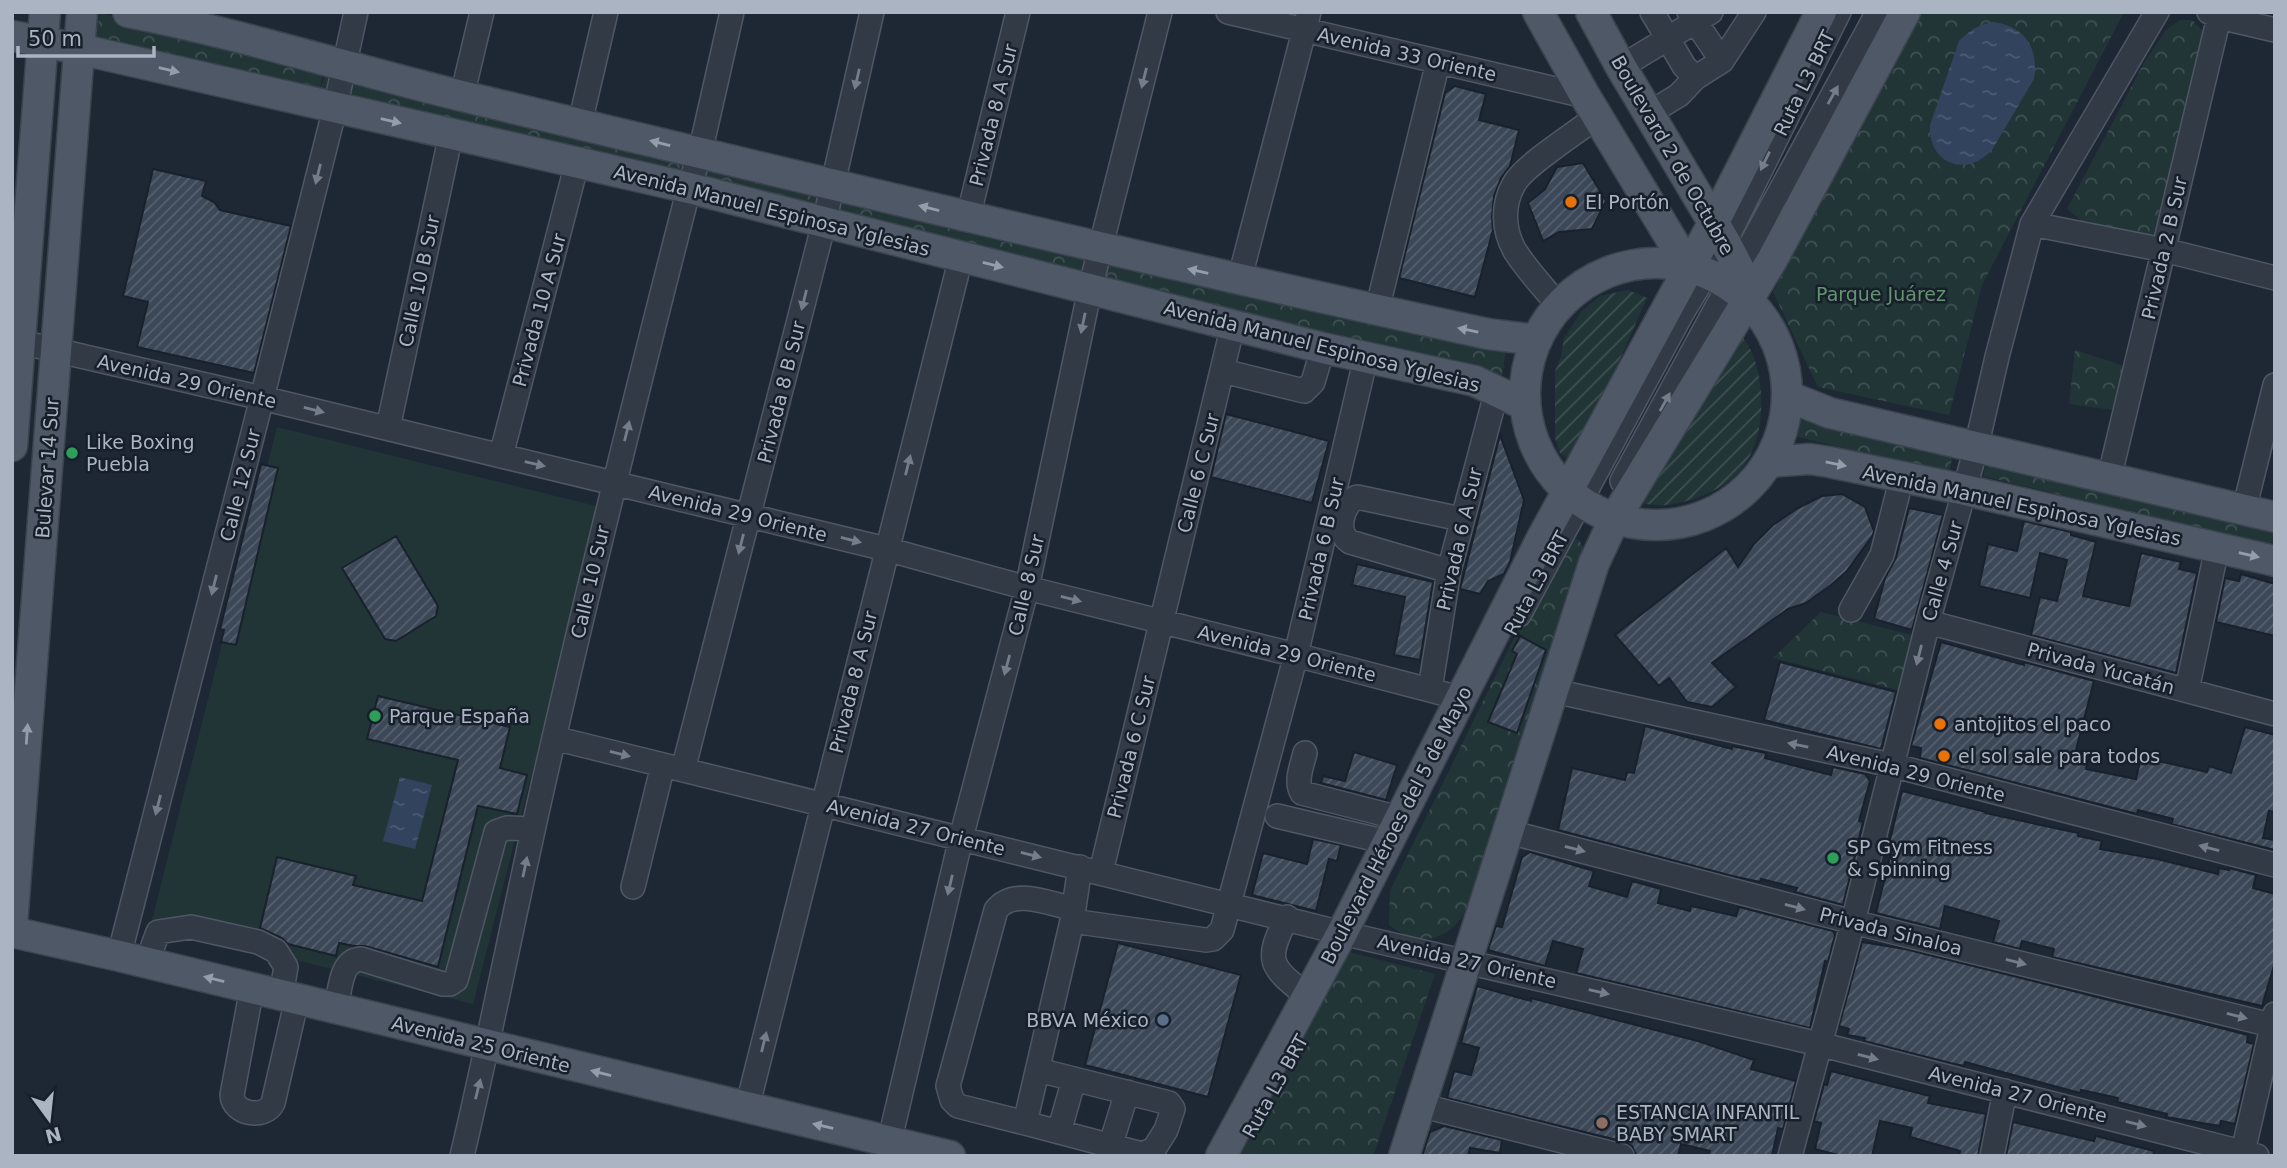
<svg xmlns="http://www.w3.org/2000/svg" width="2287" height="1168" viewBox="0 0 2287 1168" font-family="'DejaVu Sans',sans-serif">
  <defs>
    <pattern id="park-crowns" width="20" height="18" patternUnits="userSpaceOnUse" patternTransform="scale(1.75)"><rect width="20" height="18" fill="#213537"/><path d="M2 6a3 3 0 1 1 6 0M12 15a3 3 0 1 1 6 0" fill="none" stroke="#3f5052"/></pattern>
    <pattern id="garden-furrows" width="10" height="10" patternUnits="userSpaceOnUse" patternTransform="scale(1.75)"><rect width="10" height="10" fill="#213537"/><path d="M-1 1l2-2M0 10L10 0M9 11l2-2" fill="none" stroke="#3f5052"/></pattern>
    <pattern id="water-ripples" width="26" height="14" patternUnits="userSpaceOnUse" patternTransform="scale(1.75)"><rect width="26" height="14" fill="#31435d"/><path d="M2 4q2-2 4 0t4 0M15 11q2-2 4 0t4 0" fill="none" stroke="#4c5c73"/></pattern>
    <pattern id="building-hatch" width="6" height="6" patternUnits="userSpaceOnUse" patternTransform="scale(1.75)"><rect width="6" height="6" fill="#3c4858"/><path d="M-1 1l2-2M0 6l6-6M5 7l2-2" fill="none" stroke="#56606e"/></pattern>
  </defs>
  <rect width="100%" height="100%" fill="#1e2835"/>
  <!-- grass -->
  <path fill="#213537" d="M277,427L600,507L473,1004L151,924Z"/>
  <!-- park -->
  <path fill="url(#park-crowns)" d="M1919,12H2124L1982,285L1949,415L1818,387L1773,292Z
    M100,13L324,66L320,90L328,68L1094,252L1086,283L94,44Z
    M2180,20H2192L2205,33L2152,240L2095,232L2067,209L2144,63L2166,30Z
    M1108,255L1507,344L1501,381L1099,288Z
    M2075,350L2124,366L2114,410L2069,404Z
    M1810,414L1921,440L1952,458L1949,473L1790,435L1794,420Z
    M2002,463L2275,530V541L2264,544L1983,476L1985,468Z
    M1570,537L1579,540L1585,551L1469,904C1453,940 1420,950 1389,925L1390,891L1560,544Z
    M1821,612L1912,635L1898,690L1773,658Z
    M1349,952L1435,974L1373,1156H1240Z"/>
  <!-- garden -->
  <path fill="url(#garden-furrows)" d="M1628,290L1647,298L1574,463L1560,453L1555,438V371L1561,357L1564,338L1581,312L1600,296Z
    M1738,329C1743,338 1751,348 1754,358C1766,392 1765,443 1739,472C1723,490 1689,503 1666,505C1657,506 1647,504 1639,503Z"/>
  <!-- water -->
  <path fill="url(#water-ripples)" d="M1993,22C2025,26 2039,48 2034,79L1992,150C1966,178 1928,164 1930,125L1959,41C1970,30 1978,25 1993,22Z
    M400,777L432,785L415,849L383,841Z"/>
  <!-- building -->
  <path fill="url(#building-hatch)" stroke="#19212c" stroke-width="2" d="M1455,86L1486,94L1479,120L1519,130L1510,166L1501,178L1494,196L1492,217L1493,230L1475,297L1399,278L1445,93Z
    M1583,163L1606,201L1592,229L1559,232L1543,241L1528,203L1545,189L1557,167Z
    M153,169L206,181L202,196L214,202L220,210L291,226L254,373L137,347L148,302L123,296Z
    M1226,414L1329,441L1312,503L1211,477Z
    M1500,435L1524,500L1510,562L1504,574L1488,581L1480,594L1460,589Z
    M261,464L278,468L236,645L221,642L224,630L220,629Z
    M1842,494L1865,507L1874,531L1873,535L1846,572L1831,585L1806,603L1788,609L1712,663L1736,687L1712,707L1687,702L1669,678L1659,686L1615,635L1726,548L1738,567L1754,544L1773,525L1798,508L1822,496Z
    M1909,508L1943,515L1912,630L1874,619L1885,578L1896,558Z
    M2024,521L2071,532V535L2096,542L2083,596L2129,606L2141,553L2181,562L2179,569L2197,573L2176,673L2031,635L2040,597L2057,601L2067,560L2040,553L2030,598L1979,586L1988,544L2017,551Z
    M396,536L438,606L436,616L396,641L385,639L342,568Z
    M1357,564L1433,582L1420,660L1394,655L1405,597L1352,585Z
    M2241,574L2275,584V636L2216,622L2225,578L2239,581Z
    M1520,636L1546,650L1517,733L1488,722L1517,654L1512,651Z
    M1941,642L2024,665V662L2094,681L2076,750L2090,753L2086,769L2136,779L2141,757L2207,772L2209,766L2231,773L2245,727L2275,735V812L2269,811L2263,838L2275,840V850L2171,824L2173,819L2138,810L2137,814L1920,758L1921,748L1911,746Z
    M1780,662L1896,692L1881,749L1764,720Z
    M378,696L510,727L500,768L527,775L517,814L478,806L438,967L365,946H354L339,943L336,956L288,944L282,938L260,928L277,857L356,876L353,885L422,901L458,760L367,739Z
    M1645,726L1732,749V746L1766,753L1765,758L1831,775L1833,767L1865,774L1870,781L1859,821L1863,822L1843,905L1795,892L1797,888L1761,879L1760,882L1732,876L1558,830L1572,768L1625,780L1627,772L1634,773Z
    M1354,752L1397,765L1386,800L1321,783L1323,776L1345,781Z
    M1902,791L1986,812L1985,813L2078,833V836L2102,841L2100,849L2157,859L2218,874L2219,868L2229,870V868L2256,875L2253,888L2275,894V962L2262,1006L2052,957L2054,949L2022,941L2020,949L1993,942L1999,921L1945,906L1940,929L1876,913L1893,845L1889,844Z
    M1313,839L1341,845L1337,861L1329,859L1316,911L1252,895L1263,853L1307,864Z
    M1530,852L1594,871L1589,886L1627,897L1632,881L1661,889L1658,903L1690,911L1691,906L1736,916L1739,907L1833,931L1835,935L1828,962L1825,961L1810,1028L1576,973L1583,949L1553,941L1545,966L1488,950L1496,926L1502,927L1522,857Z
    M1862,942L1905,949L2248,1035L2247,1042L2254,1044L2235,1124L2221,1121L2220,1126L2166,1117L2167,1114L2117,1102L2118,1098L2081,1090L2080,1093L1965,1062L1964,1066L1950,1063L1864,1041L1865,1038L1847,1035L1849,1029L1839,1026Z
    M1118,943L1241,975L1208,1097L1085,1065Z
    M1477,986L1531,1001V998L1698,1041L1754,1060L1751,1069L1796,1081L1783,1129L1778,1128L1772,1156H1708L1710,1151L1681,1144L1678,1156H1640L1636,1155L1632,1146L1625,1142L1447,1098L1454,1071L1471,1075L1479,1048L1461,1043Z
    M1831,1071L1930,1096L1928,1103L1986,1114L1978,1156H1959L1960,1151L1910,1137L1912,1128L1880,1121L1872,1156H1842L1815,1149L1821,1123L1814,1121L1824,1084L1827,1085Z
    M2013,1122L2094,1141L2096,1136L2154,1151L2153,1156H2006Z
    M1444,1126L1502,1140L1500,1153L1470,1148L1468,1156H1422L1430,1132Z"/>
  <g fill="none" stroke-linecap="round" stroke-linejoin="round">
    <!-- minor casing -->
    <g stroke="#4f5764" stroke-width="26">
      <path id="minor" d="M1228,12L1585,96
        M1652,12L1684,66L1695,78L1722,61L1754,12
        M1689,12L1722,61
        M2209,12L2219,17L2275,30
        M1621,67L1711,12
        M462,96L482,12
        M1648,114L1679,95L1695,78
        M580,123L606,12
        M968,218L1018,12
        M2032,224L2164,250L2275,278
        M1239,281L1309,12
        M1559,306C1544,288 1527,270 1515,251C1503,230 1502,205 1514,184C1524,165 1577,133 1597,116
        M1377,310L1438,62
        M12,340L262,398L886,549L1027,588L1296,655L1460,698
        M1223,371L1304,391L1313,382L1323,348
        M388,428L451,134
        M501,456L577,163
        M2109,479L2219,17
        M1622,481L1878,12
        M2244,510L2275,385
        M1449,571L1350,542C1335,532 1342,505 1357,497L1461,519
        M1851,610L1882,555L1902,477
        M1519,615L1681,315L1725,242L1839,12
        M1928,622L2275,714
        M1430,689L1449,571L1497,390
        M2187,690L2217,548
        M1554,691L1891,765L2275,865
        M554,738L1342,933L1819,1044L2257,1156
        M1305,753C1302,766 1295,781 1302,793L1399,818
        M683,770L824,223L872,12
        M1277,816L1387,842
        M1509,832L1853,922L2263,1023L2275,1019
        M1101,872L1233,325
        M633,887L663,765
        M1074,909C1050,904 1014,887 996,910L948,1086L952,1100L958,1106L1025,1123L1072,921L1080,867
        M1287,917C1264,962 1270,966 1307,996
        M1072,921L1206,940L1213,939L1222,930L1296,655L1366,357
        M119,956L262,398L335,108L356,12
        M147,962L158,932L191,927L258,942L276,951L286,967L281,995
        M252,988L232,1095C233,1114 264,1120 273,1103L297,999
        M336,1009C340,991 340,960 361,959L443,984H450L456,980L496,832L507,828L533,829
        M1419,1105L1622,1156
        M747,1108L961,257
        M1025,1123L1142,1154L1154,1149L1166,1130L1173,1109L1169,1103L1038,1070
        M1059,1132L1074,1079
        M1110,1147L1127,1092
        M462,1156C495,1017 521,877 554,738C596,554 642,371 689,188L700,153L732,12
        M886,1156L961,838L1027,588L1090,289L1160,12
        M1790,1156L1853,922L1928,622L1976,448L1997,357L2032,224L2157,12
        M1992,1156L2005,1091
        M2242,1156L2275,1014"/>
    </g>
    <!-- major casing -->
    <g stroke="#3b434f" stroke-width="33">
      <path id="major" d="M128,12C241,34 351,69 462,96C804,178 1145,260 1488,334L1536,340
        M1538,12L1585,96L1688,267
        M1591,12L1621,67L1725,242L1738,267L1748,300
        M12,36L79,49L689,188L1323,348L1475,381L1525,405
        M1525 394a131 131 0 1 1 262 0a131 131 0 1 1-262 0Z
        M1787,396L1830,413L2275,517
        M12,446L45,12
        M1768,462L1810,459L1829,462L1956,488L2275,561
        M12,925L82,12
        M12,932L119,956L950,1156
        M1221,1156L1342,933L1541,540L1714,222L1821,12
        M1404,1156L1594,563L1615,518L1772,260L1905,12"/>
    </g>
    <!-- minor -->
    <use href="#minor" stroke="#323a46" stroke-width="23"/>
    <!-- major -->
    <use href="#major" stroke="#4f5866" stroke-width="30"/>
  </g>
  <!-- one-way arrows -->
  <defs><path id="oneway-solid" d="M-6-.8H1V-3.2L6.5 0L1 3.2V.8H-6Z" transform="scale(1.75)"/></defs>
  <g fill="#949dac">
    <use href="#oneway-solid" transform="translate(169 70) rotate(13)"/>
    <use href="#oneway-solid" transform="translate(391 121) rotate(13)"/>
    <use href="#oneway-solid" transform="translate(660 143) rotate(-166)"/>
    <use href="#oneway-solid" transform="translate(929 208) rotate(-166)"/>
    <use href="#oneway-solid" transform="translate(993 265) rotate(14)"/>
    <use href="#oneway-solid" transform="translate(1198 271) rotate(-167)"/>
    <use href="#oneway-solid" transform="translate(1468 330) rotate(-168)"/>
    <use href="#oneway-solid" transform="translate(1836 464) rotate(11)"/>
    <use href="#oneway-solid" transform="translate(2249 555) rotate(13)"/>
    <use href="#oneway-solid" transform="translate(27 734) rotate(-86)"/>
    <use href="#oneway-solid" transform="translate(214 979) rotate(-166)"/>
    <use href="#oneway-solid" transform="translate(601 1073) rotate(-166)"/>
    <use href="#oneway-solid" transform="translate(823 1126) rotate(-167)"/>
  </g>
  <g fill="#757d8b">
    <use href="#oneway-solid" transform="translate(1144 78) rotate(104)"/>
    <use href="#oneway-solid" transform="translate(857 79) rotate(103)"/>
    <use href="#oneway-solid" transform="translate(1833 95) rotate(-61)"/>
    <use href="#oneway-solid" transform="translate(1765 161) rotate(116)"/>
    <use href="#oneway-solid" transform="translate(318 174) rotate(104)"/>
    <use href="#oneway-solid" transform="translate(804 300) rotate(104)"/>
    <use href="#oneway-solid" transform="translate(1083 323) rotate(102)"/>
    <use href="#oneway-solid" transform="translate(1665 402) rotate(-61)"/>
    <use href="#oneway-solid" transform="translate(314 410) rotate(14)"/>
    <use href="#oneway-solid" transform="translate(627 431) rotate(-76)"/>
    <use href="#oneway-solid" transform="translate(535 464) rotate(13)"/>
    <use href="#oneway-solid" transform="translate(908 465) rotate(-76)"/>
    <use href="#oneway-solid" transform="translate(851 540) rotate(14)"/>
    <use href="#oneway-solid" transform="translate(741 544) rotate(104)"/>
    <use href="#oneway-solid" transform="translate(214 585) rotate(104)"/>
    <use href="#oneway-solid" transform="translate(1071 599) rotate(14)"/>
    <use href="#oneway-solid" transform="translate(1919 655) rotate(104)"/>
    <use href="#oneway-solid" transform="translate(1007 665) rotate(105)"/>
    <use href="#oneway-solid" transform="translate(1798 745) rotate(-168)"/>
    <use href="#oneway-solid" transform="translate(620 754) rotate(14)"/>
    <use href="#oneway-solid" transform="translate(158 805) rotate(104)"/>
    <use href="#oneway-solid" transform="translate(2209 848) rotate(-165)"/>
    <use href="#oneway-solid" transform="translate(1575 849) rotate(15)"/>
    <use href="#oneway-solid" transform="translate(1031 855) rotate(14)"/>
    <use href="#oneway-solid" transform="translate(525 867) rotate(-78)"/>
    <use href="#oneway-solid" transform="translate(950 885) rotate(103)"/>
    <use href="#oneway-solid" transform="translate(1795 907) rotate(15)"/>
    <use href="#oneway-solid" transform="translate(2016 962) rotate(14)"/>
    <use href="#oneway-solid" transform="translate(1599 992) rotate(13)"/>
    <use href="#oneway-solid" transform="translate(2237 1016) rotate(14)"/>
    <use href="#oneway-solid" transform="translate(764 1042) rotate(-76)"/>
    <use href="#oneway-solid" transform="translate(1868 1057) rotate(14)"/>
    <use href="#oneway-solid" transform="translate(478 1089) rotate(-76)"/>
    <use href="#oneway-solid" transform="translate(2136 1124) rotate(14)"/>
  </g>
  <!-- markers -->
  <g fill="#e8710a" stroke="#171f2a" stroke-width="2.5">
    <circle cx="1571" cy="202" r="7"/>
    <circle cx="1940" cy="724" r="7"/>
    <circle cx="1944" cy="756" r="7"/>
  </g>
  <g fill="#2e9e5b" stroke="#171f2a" stroke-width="2.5">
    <circle cx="72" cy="453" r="7"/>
    <circle cx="375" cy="716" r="7"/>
    <circle cx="1833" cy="858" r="7"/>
  </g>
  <circle fill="#5c6f8a" stroke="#171f2a" stroke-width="2.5" cx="1163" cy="1020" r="7"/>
  <circle fill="#8d6e63" stroke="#171f2a" stroke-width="2.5" cx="1602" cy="1123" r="7"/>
  <g text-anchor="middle" stroke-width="5" stroke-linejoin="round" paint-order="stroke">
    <!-- street labels -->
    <g font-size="19" fill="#abb4c3" stroke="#171f2a">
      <text transform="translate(1407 54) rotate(13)" y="7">Avenida 33 Oriente</text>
      <text transform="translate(1804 83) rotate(-64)" y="7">Ruta L3 BRT</text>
      <text transform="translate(993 115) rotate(-76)" y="7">Privada 8 A Sur</text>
      <text transform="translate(1673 155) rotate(60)" y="7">Boulevard 2 de Octubre</text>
      <text transform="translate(772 210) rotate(14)" y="7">Avenida Manuel Espinosa Yglesias</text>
      <text transform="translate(2164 248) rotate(-77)" y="7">Privada 2 B Sur</text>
      <text transform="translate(419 281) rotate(-78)" y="7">Calle 10 B Sur</text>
      <text transform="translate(539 310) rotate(-75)" y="7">Privada 10 A Sur</text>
      <text transform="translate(1322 346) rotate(14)" y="7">Avenida Manuel Espinosa Yglesias</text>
      <text transform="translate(187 381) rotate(13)" y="7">Avenida 29 Oriente</text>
      <text transform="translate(781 392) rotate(-76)" y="7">Privada 8 B Sur</text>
      <text transform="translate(47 468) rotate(-86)" y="7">Bulevar 14 Sur</text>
      <text transform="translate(1198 473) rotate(-76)" y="7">Calle 6 C Sur</text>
      <text transform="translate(240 485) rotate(-76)" y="7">Calle 12 Sur</text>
      <text transform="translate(2022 505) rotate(12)" y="7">Avenida Manuel Espinosa Yglesias</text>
      <text transform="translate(738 513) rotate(14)" y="7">Avenida 29 Oriente</text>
      <text transform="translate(1459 539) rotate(-77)" y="7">Privada 6 A Sur</text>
      <text transform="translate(1321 549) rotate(-77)" y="7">Privada 6 B Sur</text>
      <text transform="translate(1942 571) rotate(-74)" y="7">Calle 4 Sur</text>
      <text transform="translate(590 582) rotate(-77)" y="7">Calle 10 Sur</text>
      <text transform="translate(1536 583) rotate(-62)" y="7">Ruta L3 BRT</text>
      <text transform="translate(1026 585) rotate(-77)" y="7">Calle 8 Sur</text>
      <text transform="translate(1287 653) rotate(14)" y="7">Avenida 29 Oriente</text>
      <text transform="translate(2101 668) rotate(15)" y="7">Privada Yucatán</text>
      <text transform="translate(853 682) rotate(-76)" y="7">Privada 8 A Sur</text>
      <text transform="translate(1131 747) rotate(-76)" y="7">Privada 6 C Sur</text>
      <text transform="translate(1916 773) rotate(14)" y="7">Avenida 29 Oriente</text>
      <text transform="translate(1396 825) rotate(-63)" y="7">Boulevard Héroes del 5 de Mayo</text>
      <text transform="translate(916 827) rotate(14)" y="7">Avenida 27 Oriente</text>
      <text transform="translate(1891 931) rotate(14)" y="7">Privada Sinaloa</text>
      <text transform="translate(1467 961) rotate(13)" y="7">Avenida 27 Oriente</text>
      <text transform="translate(481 1044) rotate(14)" y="7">Avenida 25 Oriente</text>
      <text transform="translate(1275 1086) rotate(-61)" y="7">Ruta L3 BRT</text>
      <text transform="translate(2018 1094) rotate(14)" y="7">Avenida 27 Oriente</text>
    </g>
    <!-- poi labels -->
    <g font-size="19" fill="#abb4c3" stroke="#171f2a" text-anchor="start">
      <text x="1585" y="209">El Portón</text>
      <text x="86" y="449">Like Boxing<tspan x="86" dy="22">Puebla</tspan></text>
      <text x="389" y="723">Parque España</text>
      <text x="1954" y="731">antojitos el paco</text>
      <text x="1958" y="763">el sol sale para todos</text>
      <text x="1847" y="854">SP Gym Fitness<tspan x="1847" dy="22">&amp; Spinning</tspan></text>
      <text x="1149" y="1027" text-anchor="end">BBVA México</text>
      <text x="1616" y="1119">ESTANCIA INFANTIL<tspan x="1616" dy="22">BABY SMART</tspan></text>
    </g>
    <!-- park labels -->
    <g font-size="19" fill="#63936f" stroke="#171f2a">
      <text x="1881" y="301">Parque Juárez</text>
    </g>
  </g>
  <!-- border -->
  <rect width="2287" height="1168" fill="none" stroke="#abb4c3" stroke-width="28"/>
  <!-- north arrow -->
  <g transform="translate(49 1119) rotate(165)" stroke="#171f2a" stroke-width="5" paint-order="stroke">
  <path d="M0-5L12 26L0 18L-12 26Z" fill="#abb4c3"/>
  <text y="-10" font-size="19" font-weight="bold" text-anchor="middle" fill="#abb4c3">N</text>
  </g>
  <!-- scale -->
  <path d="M18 46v10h136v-10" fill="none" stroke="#abb4c3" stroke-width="3.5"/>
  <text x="28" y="46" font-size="21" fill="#abb4c3" stroke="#171f2a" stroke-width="5" paint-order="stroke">50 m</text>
</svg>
